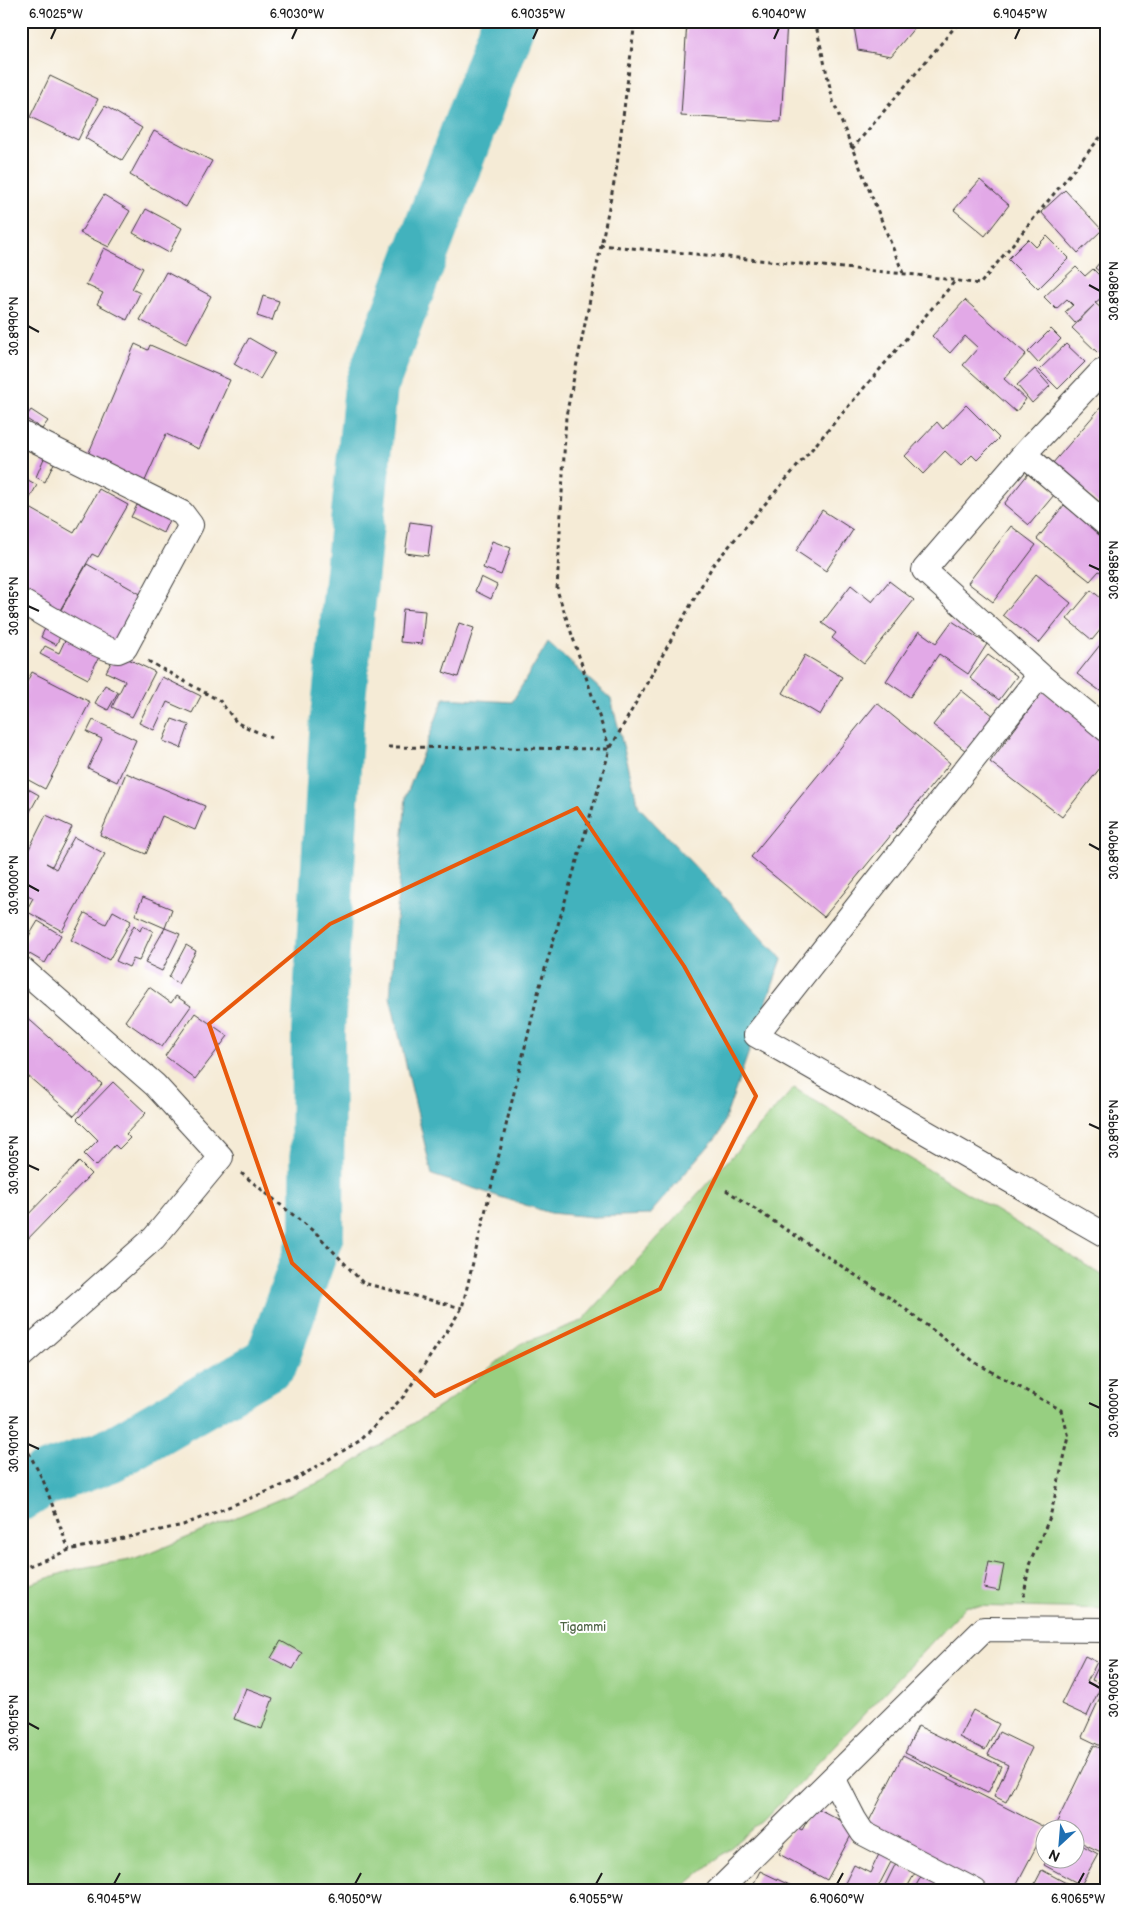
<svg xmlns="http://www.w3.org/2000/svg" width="1128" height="1912" viewBox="0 0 1128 1912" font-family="'Balsamiq Sans',sans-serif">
  <rect width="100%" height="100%" fill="#fff"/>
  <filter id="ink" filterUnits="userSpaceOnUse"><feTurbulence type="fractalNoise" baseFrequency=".02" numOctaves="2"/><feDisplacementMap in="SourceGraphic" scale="10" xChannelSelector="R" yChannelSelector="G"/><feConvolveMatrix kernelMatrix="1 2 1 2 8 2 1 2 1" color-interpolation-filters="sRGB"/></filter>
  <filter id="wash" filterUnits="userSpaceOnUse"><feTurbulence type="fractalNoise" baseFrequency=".0096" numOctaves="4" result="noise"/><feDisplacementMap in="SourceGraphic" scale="20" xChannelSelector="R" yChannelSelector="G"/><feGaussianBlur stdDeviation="1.12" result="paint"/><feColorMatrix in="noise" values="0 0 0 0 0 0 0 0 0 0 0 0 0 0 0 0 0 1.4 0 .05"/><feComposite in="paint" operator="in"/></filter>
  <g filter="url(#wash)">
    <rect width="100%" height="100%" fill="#f5ebd6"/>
    <!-- green -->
    <path fill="#97cf81" stroke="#5a764e" d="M794,1088L1107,1278V1609L966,1606L764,1820L678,1891H21V1587L75,1569L136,1559L330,1478L448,1401L520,1344L582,1321Z"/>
    <!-- water -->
    <path fill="#42b2bd" stroke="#2f676c" d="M548,642L611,699L639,807L782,959L720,1133L649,1215L593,1217L550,1213L432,1175L390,997L406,796L444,698L512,702Z"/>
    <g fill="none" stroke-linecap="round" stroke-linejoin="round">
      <!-- river -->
      <path stroke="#42b2bd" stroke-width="54" d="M21,1494L43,1480L109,1456L271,1362L317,1234L318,1031L337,718L371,387L509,21"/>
    </g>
    <g id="blocks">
      <!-- building -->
      <path fill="#e2a9e7" d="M687,21H787L781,122L681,116Z
        M853,21H920L891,56L858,50Z
        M50,76L98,99L78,140L30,117Z
        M105,106L142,128L122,160L85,138Z
        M154,131L212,161L186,207L130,175Z
        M980,180L1009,205L985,236L954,210Z
        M1065,190L1102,230L1078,253L1041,212Z
        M104,195L130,211L109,247L80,233Z
        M146,209L182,228L169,253L133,233Z
        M1047,236L1069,258L1038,289L1008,259L1028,239L1036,247Z
        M104,248L143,268L132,289L140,293L127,320L97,304L103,293L86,285Z
        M1105,256L1107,257V277L1095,268Z
        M1076,267L1085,276L1093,269L1107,283V293L1095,303L1102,309L1107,304V344L1098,353L1072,328L1094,305L1075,323L1065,312L1073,305L1067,299L1056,309L1044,297Z
        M166,272L211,296L186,344L140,320Z
        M263,296L279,301L272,321L257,316Z
        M965,300L1026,354L1004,379L1026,399L1016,412L963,365L978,348L965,336L950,353L932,336Z
        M1051,329L1061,339L1038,363L1028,352Z
        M249,338L275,353L260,379L234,364Z
        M135,344L148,350L150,345L230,380L199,449L166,434L144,483L87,457Z
        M1066,344L1085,362L1058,389L1039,370Z
        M1035,369L1050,386L1032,403L1017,385Z
        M1107,400V511L1052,464Z
        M966,405L999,438L977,460L972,455L961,466L945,451L923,474L905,456L937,422L943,429Z
        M31,410L48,421L42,429L25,418Z
        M45,456L55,461L45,482L36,477Z
        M1028,474L1054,495L1029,525L1004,504Z
        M21,476L37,485L21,514Z
        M99,489L128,505L98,557L92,554L59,612L21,591V523L30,508L74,533Z
        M137,505L169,520L163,533L131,517Z
        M1064,505L1107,539V576L1099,571L1090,581L1037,539Z
        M822,510L853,530L826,571L796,551Z
        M410,522L432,525L428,556L405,553Z
        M1011,526L1036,545L993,602L968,583Z
        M492,541L511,548L501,575L483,568Z
        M87,564L144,596L116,647L58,615Z
        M1036,574L1071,603L1039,643L1003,615Z
        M481,577L497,585L491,599L475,591Z
        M889,581L914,600L864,663L832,638L836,633L822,623L851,585L872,602Z
        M1091,590L1107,603V622L1092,640L1067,619Z
        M403,609L425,611L422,644L400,642Z
        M952,621L987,644L968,674L939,654L910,697L886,681L919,631L936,643Z
        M48,622L64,629L56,645L41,637Z
        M459,623L474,628L458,677L443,672Z
        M67,636L101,653L88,679L40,654L45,646L59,653Z
        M1104,640L1107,642V696L1077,674Z
        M116,653L155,672L132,717L112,707L125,681L106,672Z
        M805,655L842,677L820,715L783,693Z
        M988,655L1017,676L999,700L970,678Z
        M32,672L90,702L45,789L21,776V693Z
        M162,677L201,696L192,713L167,702L154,730L139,723Z
        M105,685L118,692L108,710L95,703Z
        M961,690L994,716L966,751L933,725Z
        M1043,691L1107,739V759L1062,817L990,762Z
        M877,703L950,763L824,917L751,857Z
        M172,719L189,725L181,748L163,741Z
        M93,720L136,740L117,782L88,768L102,739L87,732Z
        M126,773L205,806L195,830L162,816L146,854L100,835Z
        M21,785L39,795L21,828Z
        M46,815L72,827L52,866L46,863L56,869L74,837L105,854L62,931L26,911L33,898L21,891V850L27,853Z
        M143,897L172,909L165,928L135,915Z
        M113,911L131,921L109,960L71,940L85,913L106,924Z
        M38,921L61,935L45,963L21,949Z
        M134,925L140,931L142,926L153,931L139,961L133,959L129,967L116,961Z
        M165,928L180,934L162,971L145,963Z
        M186,945L196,951L178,984L169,977Z
        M149,987L171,1003L176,996L191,1006L162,1047L125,1021Z
        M195,1013L228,1036L195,1079L165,1056Z
        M23,1014L102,1084L74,1116L21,1070V1015Z
        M113,1082L146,1113L126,1134L130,1138L119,1149L115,1145L96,1166L84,1154L98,1140L77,1119Z
        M79,1162L91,1174L21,1246V1222Z
        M989,1562L1004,1565L999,1591L984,1588Z
        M281,1641L302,1653L293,1669L271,1658Z
        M1085,1656L1097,1662L1087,1682L1100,1688L1087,1716L1061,1704Z
        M1101,1661L1107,1664L1106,1686L1092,1680Z
        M246,1688L273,1698L262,1729L234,1719Z
        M1102,1693L1107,1695V1749L1082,1737Z
        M973,1710L999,1724L985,1750L959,1737Z
        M918,1726L1001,1766L988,1793L905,1753Z
        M999,1732L1032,1748L1006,1802L994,1796L1008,1765L988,1755Z
        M1094,1745L1107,1752V1855L1076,1840V1830H1053Z
        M903,1755L1046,1828L1013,1891H990L866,1827Z
        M815,1807L855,1828L827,1880L779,1854L794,1826L802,1830Z
        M1076,1842L1098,1854L1081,1885L1044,1865L1047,1860H1076Z
        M881,1850L894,1856L876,1891H841L854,1865L870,1873Z
        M896,1863L915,1873L905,1891H882Z
        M1042,1870L1081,1891H1031Z
        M760,1871L802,1891H750Z
        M923,1873L956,1891H913Z"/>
    </g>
  </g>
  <g filter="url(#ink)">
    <use href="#blocks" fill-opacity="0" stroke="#3d3b38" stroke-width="1"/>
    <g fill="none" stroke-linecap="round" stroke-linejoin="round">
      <!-- minor casing -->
      <g stroke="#3d3b38" stroke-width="26">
        <path id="minor" d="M1107,377L1101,372L1024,454L924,570L1040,675L1107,730
          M21,433L182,513L191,525L125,648C125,648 118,651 118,651C104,652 37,610 21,601
          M1024,454L1107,525
          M1040,675L756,1035L1107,1236
          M21,968L155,1085L221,1157L154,1238L21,1356
          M833,1778L854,1819L863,1833L975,1891
          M718,1891L984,1629L1107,1630"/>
      </g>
      <!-- path -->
      <path stroke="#3d3b38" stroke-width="3" stroke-dasharray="4 4" stroke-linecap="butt" d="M815,21L833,101L903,273
        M21,50L23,51
        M852,149L960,21
        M600,245L917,275L980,284L1107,129
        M148,661L220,701L237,723L271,738
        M388,747L610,749L713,565L956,280
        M241,1173L317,1234L363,1283L462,1308
        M726,1190L896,1302L976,1363L1061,1410L1069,1437L1050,1517L1029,1565L1023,1601
        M21,1438L43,1480L69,1550
        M21,1569L69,1550L183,1525L291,1482L361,1440L404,1396L462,1308L539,989L610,749L557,590L566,416L616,173L635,21"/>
      <!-- minor -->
      <use href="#minor" stroke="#fff" stroke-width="24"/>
    </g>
  </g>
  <!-- marked area -->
  <path fill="none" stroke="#e8590c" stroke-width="4" stroke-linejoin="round" d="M577,808L684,966L756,1096L660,1289L435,1396L292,1263L209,1024L330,924Z"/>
  <!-- ticks -->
  <path fill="none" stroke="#1c1c1c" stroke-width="2" d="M51,39L56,28M292,39L297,28M533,39L538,28M774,39L779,28M1015,39L1020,28M1089,285L1100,291M28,326L39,332M1089,565L1100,570M28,606L39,611M1089,844L1100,850M28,885L39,891M1089,1124L1100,1129M28,1165L39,1170M1089,1403L1100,1408M28,1444L39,1449M1089,1682L1100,1688M28,1723L39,1729M114,1884L120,1873M355,1884L361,1873M596,1884L602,1873M837,1884L843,1873M1078,1884L1084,1873"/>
  <g text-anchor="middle" stroke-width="4" stroke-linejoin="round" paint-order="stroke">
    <!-- park labels -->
    <g font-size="12" fill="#4d6444" stroke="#fff">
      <text x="583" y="1631">Tigammi</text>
    </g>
  </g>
  <!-- margin -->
  <rect width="1128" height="1912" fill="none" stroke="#fff" stroke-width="55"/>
  <!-- north arrow -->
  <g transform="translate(1060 1844) rotate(206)"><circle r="24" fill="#ffffff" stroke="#a4a4a4"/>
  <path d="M0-4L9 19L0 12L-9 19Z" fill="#1f6fb2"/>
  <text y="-8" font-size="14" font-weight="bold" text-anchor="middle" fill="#1c1c1c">N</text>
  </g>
  <rect x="28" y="28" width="1072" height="1856" fill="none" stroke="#1c1c1c" stroke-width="2"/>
  <g font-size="12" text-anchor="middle" fill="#1c1c1c">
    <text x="56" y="18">6.9025°W</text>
    <text x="297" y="18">6.9030°W</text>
    <text x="538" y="18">6.9035°W</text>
    <text x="779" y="18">6.9040°W</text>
    <text x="1020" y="18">6.9045°W</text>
    <text transform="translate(1114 291) rotate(-90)" y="4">30.8980°N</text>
    <text transform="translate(14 326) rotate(-90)" y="4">30.8990°N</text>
    <text transform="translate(1114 570) rotate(-90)" y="4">30.8985°N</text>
    <text transform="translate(14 606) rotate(-90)" y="4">30.8995°N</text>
    <text transform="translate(1114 850) rotate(-90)" y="4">30.8990°N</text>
    <text transform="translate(14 885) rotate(-90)" y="4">30.9000°N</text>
    <text transform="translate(1114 1129) rotate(-90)" y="4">30.8995°N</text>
    <text transform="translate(14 1165) rotate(-90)" y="4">30.9005°N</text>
    <text transform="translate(1114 1408) rotate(-90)" y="4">30.9000°N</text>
    <text transform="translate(14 1444) rotate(-90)" y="4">30.9010°N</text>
    <text transform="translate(1114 1688) rotate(-90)" y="4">30.9005°N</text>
    <text transform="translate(14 1723) rotate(-90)" y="4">30.9015°N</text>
    <text x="114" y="1903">6.9045°W</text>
    <text x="355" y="1903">6.9050°W</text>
    <text x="596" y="1903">6.9055°W</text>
    <text x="837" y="1903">6.9060°W</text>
    <text x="1078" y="1903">6.9065°W</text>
  </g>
</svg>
